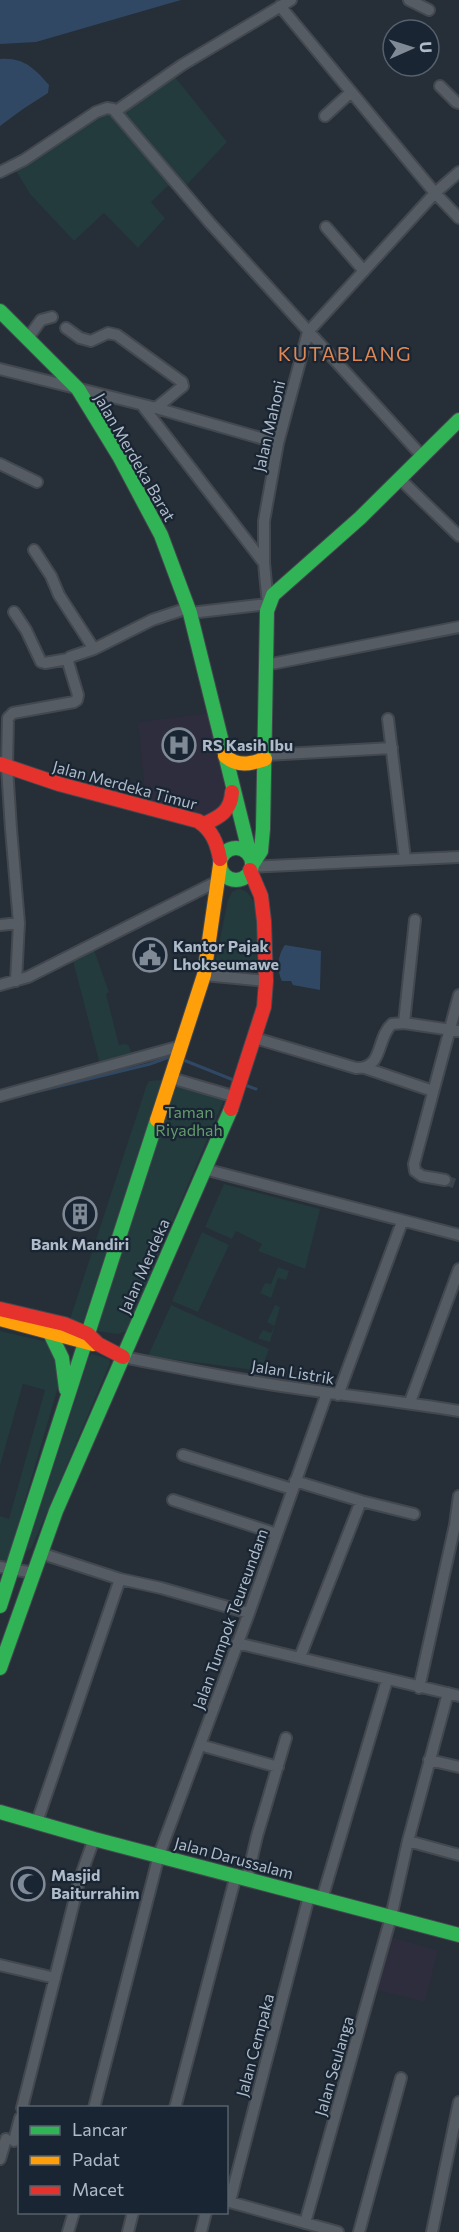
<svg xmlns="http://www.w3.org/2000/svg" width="459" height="2232" viewBox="0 0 459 2232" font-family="Commissioner,sans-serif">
  <rect width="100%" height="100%" fill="#262e37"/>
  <!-- medical -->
  <path fill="#2d2d3d" d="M210,713L226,785L221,810L211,819L146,802L138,722Z
    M390,1937L438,1950L425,2002L377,1990Z"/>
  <!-- green -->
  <path fill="#233b3d" d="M171,72L227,142L182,190L174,180L151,202L165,218L138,248L104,213L74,241L30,194L13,166L97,113L116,112Z
    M238,889C263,889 258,947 259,965L257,971L214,968L228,900L232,892Z
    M94,950L109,992L106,994L119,1045L126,1044L129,1046L132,1056L100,1065L73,961Z
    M162,1080L83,1322L70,1319L147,1084L149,1081Z
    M175,1085L224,1100L126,1331L118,1334L89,1330Z
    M224,1184L320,1209L305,1269L258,1251L262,1244L236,1231L232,1239L205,1227Z
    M202,1232L229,1245L198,1312L172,1301Z
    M278,1267L289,1271L286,1280L278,1278L271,1298L260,1293L265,1283L271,1284Z
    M171,1305L269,1349L261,1371L148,1356Z
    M275,1305L280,1307L270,1342L259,1339V1336L263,1330L271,1333L274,1326L267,1322Z
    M0,1331L48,1342L55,1352L61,1377L7,1562L0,1560V1516L9,1519L45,1390L23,1384L0,1466Z
    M92,1354L109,1359L110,1363L32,1547L26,1552L89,1357Z"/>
  <!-- water -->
  <path fill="#304863" d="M0,0H181L36,42L0,44Z
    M0,59C24,57 35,69 49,85L48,93L23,109L0,126Z
    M285,945L321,951L320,990L293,985L291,981H282C276,970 278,954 285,945Z"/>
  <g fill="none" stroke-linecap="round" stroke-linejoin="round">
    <!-- stream -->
    <path stroke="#304863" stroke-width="3" d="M181,1059L236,1081
      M245,1085L256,1089
      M19,1096L150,1064L172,1056"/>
    <!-- street-tunnel -->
    <path stroke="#3b434d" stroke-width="10" stroke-dasharray="10 5" stroke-linecap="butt" d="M445,1180L459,1185"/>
    <!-- street casing -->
    <g stroke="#43484f" stroke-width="14">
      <path id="street" d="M409,0L429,10
        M280,6L435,193L459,218
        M440,86L456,102L459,103
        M116,111L182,65L291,0
        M325,116L350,93
        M0,172L24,160L96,112L107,108L113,109L210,223L421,455
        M326,227L364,271
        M66,328L80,338L91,341L108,333L117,335L182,382L183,386L156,408
        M28,338L41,320L52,317
        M0,369L156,408L278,443
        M142,405L264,563
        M0,464L37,482
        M400,479L459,536
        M34,550L51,576L59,595L94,649
        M14,612L26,630L41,662L45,663L68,659
        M190,613L268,604L264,563V521L278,443L308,332L435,193L459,172
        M266,665L459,627
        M388,719L405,859
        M266,755L392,748
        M251,867L459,857
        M0,925L19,923
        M204,975L266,981
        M16,981L19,923L11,829L7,767L8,718L13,713L74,702L77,700L78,695L68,662L70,657L94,649L152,620L188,608
        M0,985L28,977L216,882
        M404,1023L415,920
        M255,1038L356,1068C384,1069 376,1038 392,1024L404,1023L459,1031
        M365,1068L433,1091
        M171,1078L236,1097
        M0,1096L181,1046
        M204,1169L459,1235
        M445,1180L422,1176L415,1171L414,1164L459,995
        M123,1357C170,1366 217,1376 263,1383C328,1394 394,1400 459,1411
        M338,1395L402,1222
        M410,1402L459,1269
        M183,1455L292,1489
        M295,1481L361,1501L414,1514
        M173,1500L277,1534
        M40,1553L120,1579
        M0,1567L34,1573
        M237,1643L459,1696
        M300,1657L361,1501
        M419,1688L455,1525L459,1496
        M200,1745L278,1767
        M429,1760L459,1767
        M37,1822L120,1579L161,1588L249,1613
        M408,1841L459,1855
        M247,1879L257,1836L286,1738
        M322,1899L387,1680
        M0,1965L55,1978
        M22,2108L80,1878L94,1839
        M94,2108L159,1855L249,1613L327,1393
        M175,2108L236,1875
        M14,2141L20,2118
        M0,2159L6,2139
        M226,2201L338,2232
        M230,2201L309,1896
        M305,2223L391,1917L408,1841L448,1693
        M68,2232L74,2212
        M128,2232L133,2212
        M201,2232L206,2212
        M359,2232L401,2078
        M432,2232L459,2102"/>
    </g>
    <!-- fast casing -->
    <g stroke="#43484f" stroke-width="16">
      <path id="fast" d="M0,311L78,389L119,456L161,535L190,613L250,855
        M220 864a16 16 0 1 1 32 0a16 16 0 1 1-32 0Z
        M252,865L261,851L263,829L267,611L273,595L360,518L459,420
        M49,1331L62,1358L66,1389
        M0,1606L157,1120
        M0,1668L56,1511L231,1109
        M0,1812L94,1839L459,1935"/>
    </g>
    <!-- slow casing -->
    <g stroke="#43484f" stroke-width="16">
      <path id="slow" d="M225,756C238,767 250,764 265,759
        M157,1120L204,975L220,865
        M0,1319L93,1344"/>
    </g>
    <!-- jam casing -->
    <g stroke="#43484f" stroke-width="16">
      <path id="jam" d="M0,764L59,784L198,821C212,830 217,843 220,859
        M204,824C220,817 231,811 232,792
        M231,1109L264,1007L266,981L264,921L261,896L250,870
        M0,1309L64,1324L88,1334L98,1344L123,1357"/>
    </g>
    <!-- street -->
    <use href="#street" stroke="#565c64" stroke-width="10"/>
    <!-- fast -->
    <use href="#fast" stroke="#30b455" stroke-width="14"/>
    <!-- slow -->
    <use href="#slow" stroke="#ff9f0a" stroke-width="14"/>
    <!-- jam -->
    <use href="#jam" stroke="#e5322d" stroke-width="14"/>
  </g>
  <!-- icons -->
  <defs>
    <g id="hospital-ring" transform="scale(1.725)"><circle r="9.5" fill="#192532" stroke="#7f8a96" stroke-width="1.5"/><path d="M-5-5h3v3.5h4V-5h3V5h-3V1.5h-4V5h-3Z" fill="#7f8a96"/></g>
    <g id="civic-ring" transform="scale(1.725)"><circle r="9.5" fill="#192532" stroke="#7f8a96" stroke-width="1.5"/><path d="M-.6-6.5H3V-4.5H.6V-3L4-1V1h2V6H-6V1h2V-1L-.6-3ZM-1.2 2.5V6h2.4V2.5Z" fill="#7f8a96"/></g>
    <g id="building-ring" transform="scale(1.725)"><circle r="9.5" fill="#192532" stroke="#7f8a96" stroke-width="1.5"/><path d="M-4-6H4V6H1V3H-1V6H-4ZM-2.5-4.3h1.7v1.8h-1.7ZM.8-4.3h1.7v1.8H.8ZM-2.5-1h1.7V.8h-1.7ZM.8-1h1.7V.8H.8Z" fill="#7f8a96"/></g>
    <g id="mosque-ring" transform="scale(1.725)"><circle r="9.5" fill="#192532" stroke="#7f8a96" stroke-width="1.5"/><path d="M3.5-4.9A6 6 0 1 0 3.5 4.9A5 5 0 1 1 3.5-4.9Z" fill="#7f8a96"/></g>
  </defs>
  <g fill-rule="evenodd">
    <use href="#hospital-ring" x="179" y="745"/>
    <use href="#civic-ring" x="150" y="955"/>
    <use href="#building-ring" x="80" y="1214"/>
    <use href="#mosque-ring" x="28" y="1884"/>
  </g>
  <g text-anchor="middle" stroke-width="4.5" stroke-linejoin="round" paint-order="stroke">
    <!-- street labels -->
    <g font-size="16" fill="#afbbc9" stroke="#192532">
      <text transform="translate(269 426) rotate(-77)" y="6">Jalan Mahoni</text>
      <text transform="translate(135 457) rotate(60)" y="6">Jalan Merdeka Barat</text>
      <text transform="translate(125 785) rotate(15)" y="6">Jalan Merdeka Timur</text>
      <text transform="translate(144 1266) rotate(-66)" y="6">Jalan Merdeka</text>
      <text transform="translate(293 1372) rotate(9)" y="6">Jalan Listrik</text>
      <text transform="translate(230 1619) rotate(-70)" y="6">Jalan Tumpok Teureundam</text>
      <text transform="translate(234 1858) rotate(15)" y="6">Jalan Darussalam</text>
      <text transform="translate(255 2045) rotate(-75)" y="6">Jalan Cempaka</text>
      <text transform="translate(334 2066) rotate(-74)" y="6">Jalan Seulanga</text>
    </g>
    <!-- poi labels -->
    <g font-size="16" font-weight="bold" fill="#afbbc9" stroke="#192532" text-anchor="start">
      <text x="202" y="751">RS Kasih Ibu</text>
      <text x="173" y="952">Kantor Pajak<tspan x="173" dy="18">Lhokseumawe</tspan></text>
      <text x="80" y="1250" text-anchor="middle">Bank Mandiri</text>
      <text x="51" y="1881">Masjid<tspan x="51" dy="18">Baiturrahim</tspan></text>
    </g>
    <!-- park labels -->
    <g font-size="16" fill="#649c6d" stroke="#192532">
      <text x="189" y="1118">Taman<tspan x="189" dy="18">Riyadhah</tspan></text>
    </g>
    <!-- quarter labels -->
    <g font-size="20" letter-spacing="1.5" fill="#df8754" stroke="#192532">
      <text x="345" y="361">KUTABLANG</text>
    </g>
  </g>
  <!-- legend -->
  <rect x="18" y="2106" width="210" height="108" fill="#192532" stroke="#55616e" stroke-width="1.5"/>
  <rect x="30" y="2126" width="30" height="9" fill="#30b455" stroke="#55616e" stroke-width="1.5"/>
  <text x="72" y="2136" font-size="18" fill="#afbbc9">Lancar</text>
  <rect x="30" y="2156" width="30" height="9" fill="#ff9f0a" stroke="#55616e" stroke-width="1.5"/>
  <text x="72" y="2166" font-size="18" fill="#afbbc9">Padat</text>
  <rect x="30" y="2186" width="30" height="9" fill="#e5322d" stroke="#55616e" stroke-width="1.5"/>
  <text x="72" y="2196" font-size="18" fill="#afbbc9">Macet</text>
  <!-- north arrow -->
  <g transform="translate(411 48) rotate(87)"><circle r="28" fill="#192532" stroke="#55616e" stroke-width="1.5"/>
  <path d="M0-4.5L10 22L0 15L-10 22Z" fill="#7f8a96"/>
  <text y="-9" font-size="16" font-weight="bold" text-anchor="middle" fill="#afbbc9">U</text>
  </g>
</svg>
